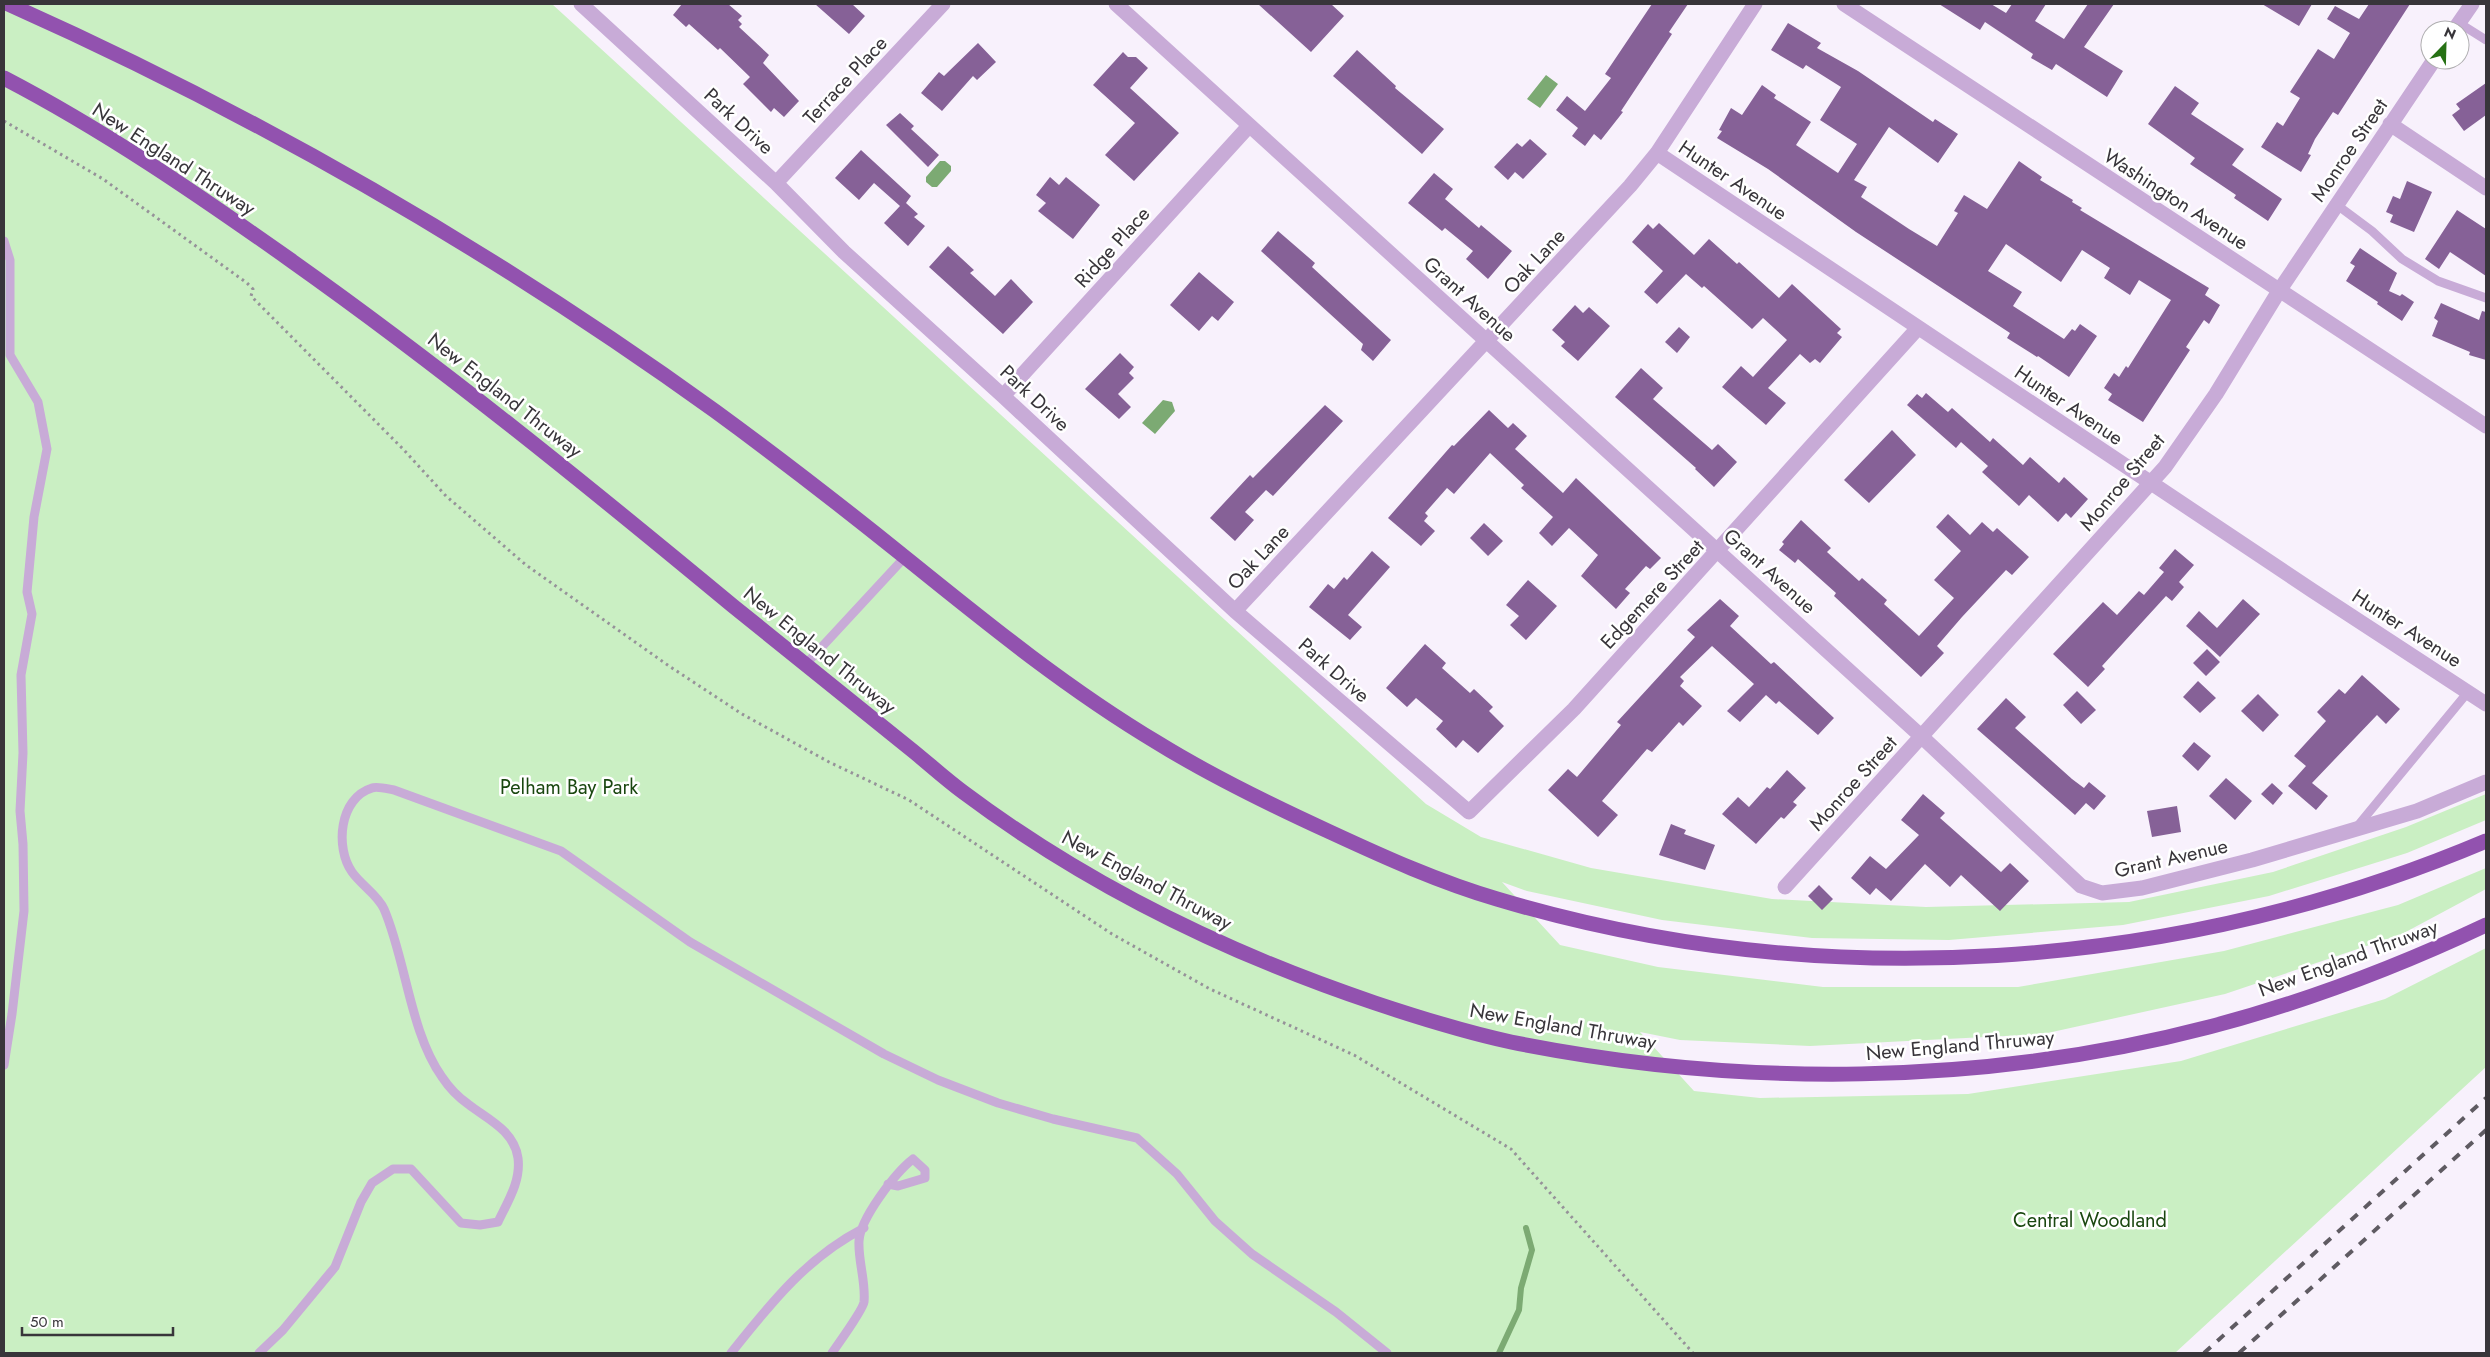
<svg xmlns="http://www.w3.org/2000/svg" width="2490" height="1357" viewBox="0 0 2490 1357" font-family="Jost,sans-serif">
  <rect width="100%" height="100%" fill="#f8f1fc"/>
  <!-- green -->
  <path fill="#caefc3" d="M4,4H552L1426,804L1481,837L1591,868L1772,899L1926,907L2129,902L2273,872L2406,827L2486,794V820L2407,853L2269,896L2123,925L1949,940L1812,938L1662,920L1527,891L1502,882L1560,945L1658,967L1823,987H2018L2224,951L2398,905L2486,868V889L2402,934L2225,994L2043,1034L1810,1046L1680,1040L1640,1032L1694,1091L1760,1098L1968,1094L2181,1061L2385,999L2486,948V1067L2175,1353H4Z"/>
  <!-- water -->
  <path fill="#7caa73" d="M1546,75L1558,84L1540,108L1527,99Z
    M940,161H945L951,166V171L937,187H932L926,182V177Z
    M1163,400L1172,402L1175,411L1155,434L1142,423Z"/>
  <g fill="none" stroke-linecap="round" stroke-linejoin="round">
    <!-- stream -->
    <path stroke="#7caa73" stroke-width="6" d="M1499,1353L1519,1310L1521,1288L1532,1250L1526,1228"/>
  </g>
  <!-- building -->
  <path fill="#866197" d="M682,4H728L742,16L738,20L742,24L739,27L769,55L763,63L799,101L784,117L774,108L771,112L743,84L750,77L720,48L718,50L689,24L686,27L673,15Z
    M815,4H852L865,16L849,34Z
    M1258,4H1331L1344,16L1311,52Z
    M1652,4H1688L1669,32L1672,34L1621,111L1623,112L1601,140L1594,134L1585,146L1572,136L1578,128L1556,110L1567,96L1585,111L1611,78L1605,74Z
    M1939,4H1991L2006,13L2012,4H2046L2035,21L2064,39L2088,4H2114L2084,47L2123,71L2107,97L2056,64L2052,70L2031,58L2033,54L1985,22L1980,30Z
    M2262,4H2312L2299,26Z
    M2369,4H2410L2338,115L2333,112L2315,139L2308,154L2311,155L2301,172L2261,147L2277,122L2283,126L2300,98L2290,92L2318,49L2334,59L2350,33L2327,19L2335,6L2359,19Z
    M1788,23L1821,43L1817,48L1858,71L1933,122L1935,119L1958,134L1938,163L1889,127L1854,180L1867,187L1861,197L1909,229L1937,246L1958,213L1954,211L1964,195L1987,209L2019,161L2042,177L2040,180L2073,200L2072,202L2082,208L2080,210L2209,288L2205,295L2220,305L2209,324L2204,320L2186,347L2190,350L2143,422L2108,400L2112,394L2104,388L2114,373L2119,377L2126,366L2128,368L2171,300L2139,280L2130,295L2104,278L2110,268L2082,250L2061,282L2006,244L1988,271L2022,292L2013,306L2064,339L2072,329L2075,331L2080,324L2097,336L2069,377L2038,356L2037,357L2007,338L2010,333L1856,232L1768,169L1717,138L1722,131L1719,130L1731,108L1742,115L1762,85L1776,95L1774,98L1811,122L1796,145L1838,173L1857,144L1820,120L1841,87L1806,65L1803,69L1771,50Z
    M978,43L996,62L977,80L973,76L942,111L921,93L939,72L944,76Z
    M1357,50L1396,86L1395,88L1444,129L1422,154L1333,76Z
    M1123,52L1128,57H1136L1148,68L1130,88L1179,133L1134,181L1105,155L1135,123L1093,85Z
    M2486,83V115L2464,131L2452,115L2460,109L2456,104Z
    M2175,86L2199,103L2191,114L2244,149L2232,165L2282,199L2268,221L2234,198L2236,195L2190,164L2195,158L2148,124Z
    M900,113L914,126L911,129L939,155L928,167L886,125Z
    M1530,139L1547,154L1523,179L1515,172L1508,180L1494,167L1517,143L1522,147Z
    M861,150L911,196L906,203L918,214L914,217L925,226L908,246L884,223L900,206L874,183L859,200L835,178Z
    M1434,173L1453,189L1445,199L1479,228L1481,225L1512,251L1488,279L1466,259L1473,251L1445,228L1442,231L1408,203Z
    M1050,177L1059,185L1066,177L1100,205L1073,239L1038,211L1046,203L1036,195Z
    M2407,181L2432,192L2414,232L2390,222L2393,215L2386,212L2393,196L2400,199Z
    M2457,210L2486,229V276L2450,252L2439,269L2425,259Z
    M1659,223L1694,255L1709,239L1737,264L1739,262L1779,298L1792,284L1841,329L1837,333L1842,337L1820,363L1815,359L1810,363L1800,354L1768,388L1786,403L1766,425L1722,387L1741,366L1753,377L1787,340L1763,318L1752,329L1704,286L1702,288L1686,274L1657,304L1644,292L1663,271L1632,242L1648,224L1653,229Z
    M1278,231L1315,263L1312,267L1391,340L1373,361L1361,350L1363,344L1261,251Z
    M948,246L974,270L970,273L995,296L1011,279L1033,302L1003,334L929,267Z
    M2360,248L2397,273L2389,291L2400,296L2402,294L2414,302L2402,321L2377,304L2378,302L2346,281L2355,266L2350,263Z
    M1199,272L1234,302L1218,321L1212,316L1199,331L1170,305Z
    M2441,303L2479,320L2482,311L2486,312V360L2469,355L2470,352L2432,336L2438,321L2434,318Z
    M1575,305L1583,313L1589,307L1610,326L1578,361L1561,346L1565,342L1552,330Z
    M1679,327L1690,337L1677,353L1665,342Z
    M1120,353L1134,367L1129,373L1134,378L1118,394L1131,407L1119,419L1085,389Z
    M1641,368L1663,388L1653,399L1712,450L1718,444L1737,462L1714,487L1695,469L1696,468L1615,397Z
    M1926,393L1948,412L1952,408L1990,442L1993,438L2023,465L2030,457L2059,483L2064,477L2088,499L2071,518L2066,513L2058,522L2029,495L2019,506L1982,472L1988,466L1961,442L1956,448L1907,405L1917,394L1922,398Z
    M1325,405L1343,421L1273,496L1266,490L1245,512L1254,520L1235,541L1210,518L1250,475L1253,478Z
    M1489,410L1508,428L1513,423L1527,436L1515,449L1563,493L1576,478L1661,558L1650,569L1646,566L1625,589L1630,593L1616,609L1581,576L1598,555L1569,528L1552,546L1539,533L1553,517L1521,488L1524,485L1490,453L1454,494L1447,488L1425,513L1428,516L1424,521L1435,531L1421,546L1388,518L1452,445L1454,446Z
    M1892,430L1916,455L1869,503L1844,480Z
    M1948,514L1970,535L1982,522L1993,532L1997,528L2029,557L2012,575L2006,570L1962,617L1937,646L1944,653L1921,677L1834,596L1836,593L1798,559L1795,563L1779,550L1784,544L1782,542L1801,520L1831,548L1827,552L1859,581L1862,578L1887,600L1884,604L1919,636L1954,598L1934,580L1961,551L1936,527Z
    M1484,523L1503,541L1488,556L1470,538Z
    M2175,549L2194,565L2179,582L2184,587L2172,601L2166,596L2102,666L2105,669L2088,687L2053,654L2103,602L2117,615L2139,591L2144,595L2164,572L2159,568Z
    M1372,551L1390,567L1348,615L1362,627L1350,640L1309,607L1328,584L1334,589L1344,577L1347,580Z
    M1528,580L1557,606L1526,640L1510,625L1519,616L1506,605Z
    M1720,599L1739,616L1730,626L1771,664L1774,662L1834,718L1818,735L1779,701L1776,704L1766,695L1740,722L1727,711L1754,684L1712,646L1680,677L1684,681L1680,686L1702,706L1683,726L1679,722L1652,752L1647,749L1602,801L1618,815L1598,837L1548,790L1568,769L1577,777L1621,725L1617,722L1695,637L1687,630Z
    M2243,599L2260,614L2220,657L2186,626L2199,611L2217,628Z
    M1425,644L1446,663L1442,668L1470,693L1474,689L1493,707L1489,711L1504,726L1478,753L1463,740L1456,748L1436,729L1443,721L1416,698L1407,707L1386,688Z
    M2207,649L2220,662L2206,676L2193,663Z
    M2362,675L2400,709L2386,724L2377,715L2312,783L2328,796L2316,810L2288,786L2306,766L2294,756L2326,721L2317,712L2339,689L2345,694Z
    M2198,681L2216,698L2200,713L2183,697Z
    M2077,691L2096,710L2081,724L2063,705Z
    M2258,694L2279,715L2263,732L2241,711Z
    M2006,698L2026,717L2015,728L2072,779L2084,788L2089,782L2106,796L2094,810L2086,803L2075,815L1977,729Z
    M2194,742L2211,756L2198,771L2182,756Z
    M1787,770L1806,788L1793,802L1797,805L1784,819L1781,817L1756,844L1722,814L1738,797L1749,807L1767,787L1770,789Z
    M2226,778L2252,801L2235,820L2209,796Z
    M2272,783L2283,793L2273,805L2261,794Z
    M1923,794L1945,813L1940,818L2001,872L2010,863L2029,881L2000,911L1961,875L1950,887L1925,864L1891,901L1876,888L1870,895L1851,878L1870,856L1886,869L1919,835L1901,820Z
    M2177,806L2181,832L2152,837L2147,811Z
    M1671,824L1686,830L1684,834L1715,845L1705,870L1659,855Z
    M1819,885L1833,899L1822,910L1808,896Z"/>
  <g fill="none" stroke-linecap="round" stroke-linejoin="round">
    <!-- path -->
    <path stroke="#969299" stroke-width="3" stroke-dasharray="2.5 4" stroke-linecap="butt" d="M4,121L103,179L247,283L253,289L251,296L403,449L446,496L526,565L669,666L742,714L829,762L909,800L1112,934L1210,989L1354,1055L1511,1149L1693,1353"/>
    <!-- lane -->
    <path stroke="#c8abd7" stroke-width="9" d="M2459,23L2486,40
      M2337,205L2372,231L2402,259L2438,281L2486,298
      M4,241L10,260V355L38,402L47,449L34,517L27,592L32,614L21,675L23,753L20,811L23,844L24,911L12,1014L4,1065
      M805,665L905,557
      M2356,828L2468,692
      M259,1353L283,1330L335,1267L361,1202L372,1183L393,1169H411L461,1223L480,1225L498,1222C508,1201 521,1181 518,1158C514,1130 487,1119 468,1104C458,1097 448,1086 442,1077C410,1032 406,960 384,909C378,895 361,885 352,872C335,848 339,798 372,788C377,786 388,789 394,790L561,851L690,942L884,1054L938,1080L998,1103L1053,1119L1137,1138L1177,1174L1215,1221L1252,1254L1336,1312L1387,1353
      M731,1353C771,1303 806,1258 864,1228
      M832,1353C838,1344 863,1310 864,1302C866,1282 858,1261 859,1241C860,1219 895,1173 913,1159L925,1170V1178L898,1186L888,1184"/>
    <!-- street -->
    <path stroke="#c8abd7" stroke-width="15" d="M581,4L776,183L844,252L1003,396L1235,611L1469,812L1574,709L1918,328
      M1116,4L1922,737L2081,886L2102,893L2142,888L2252,860L2417,811L2486,782
      M1844,4L2486,426
      M2454,30L2472,4
      M2390,124L2486,188
      M1657,153L2313,591L2486,704
      M776,183L943,4
      M1003,396L1249,126
      M1235,611L1630,186L1657,153L1755,4
      M1785,887L2165,467L2216,394L2279,291L2434,60"/>
    <!-- highway -->
    <path stroke="#9252af" stroke-width="15" d="M8,4C257,115 494,252 715,411C778,457 840,505 901,554C984,621 1066,688 1158,743C1213,777 1271,805 1330,832C1384,857 1439,882 1497,899C1821,996 2176,972 2486,841
      M4,78C104,130 197,194 289,259C443,368 588,486 733,606C791,653 850,700 908,747C927,762 944,778 963,792C1087,885 1229,954 1375,1003C1420,1018 1465,1032 1511,1042C1740,1088 1983,1086 2209,1027C2305,1002 2397,967 2486,925"/>
    <!-- rail -->
    <path stroke="#5f5b62" stroke-width="4" stroke-dasharray="9 9" stroke-linecap="butt" d="M2204,1353L2486,1098
      M2239,1353L2486,1130"/>
  </g>
  <g text-anchor="middle" stroke-width="5" stroke-linejoin="round" paint-order="stroke">
    <!-- street labels -->
    <g font-size="20" fill="#38353a" stroke="#fff">
      <text transform="translate(845 80) rotate(-47)" y="7">Terrace Place</text>
      <text transform="translate(739 121) rotate(43)" y="7">Park Drive</text>
      <text transform="translate(2349 150) rotate(-56)" y="7">Monroe Street</text>
      <text transform="translate(174 159) rotate(33)" y="7">New England Thruway</text>
      <text transform="translate(1733 180) rotate(34)" y="7">Hunter Avenue</text>
      <text transform="translate(2176 199) rotate(33)" y="7">Washington Avenue</text>
      <text transform="translate(1112 247) rotate(-48)" y="7">Ridge Place</text>
      <text transform="translate(1534 261) rotate(-47)" y="7">Oak Lane</text>
      <text transform="translate(1470 299) rotate(42)" y="7">Grant Avenue</text>
      <text transform="translate(505 395) rotate(38)" y="7">New England Thruway</text>
      <text transform="translate(1035 398) rotate(43)" y="7">Park Drive</text>
      <text transform="translate(2069 405) rotate(34)" y="7">Hunter Avenue</text>
      <text transform="translate(2122 482) rotate(-50)" y="7">Monroe Street</text>
      <text transform="translate(1258 557) rotate(-47)" y="7">Oak Lane</text>
      <text transform="translate(1770 571) rotate(42)" y="7">Grant Avenue</text>
      <text transform="translate(1652 594) rotate(-47)" y="7">Edgemere Street</text>
      <text transform="translate(2407 628) rotate(33)" y="7">Hunter Avenue</text>
      <text transform="translate(820 650) rotate(39)" y="7">New England Thruway</text>
      <text transform="translate(1334 670) rotate(41)" y="7">Park Drive</text>
      <text transform="translate(1853 783) rotate(-48)" y="7">Monroe Street</text>
      <text transform="translate(2171 858) rotate(-13)" y="7">Grant Avenue</text>
      <text transform="translate(1147 880) rotate(28)" y="7">New England Thruway</text>
      <text transform="translate(2348 958) rotate(-20)" y="7">New England Thruway</text>
      <text transform="translate(1563 1026) rotate(10)" y="7">New England Thruway</text>
      <text transform="translate(1960 1045) rotate(-5)" y="7">New England Thruway</text>
    </g>
    <!-- park labels -->
    <g font-size="20" fill="#1a4710" stroke="#fff">
      <text x="569" y="794">Pelham Bay Park</text>
      <text x="2090" y="1227">Central Woodland</text>
    </g>
  </g>
  <!-- border -->
  <rect width="2490" height="1357" fill="none" stroke="#38353a" stroke-width="10"/>
  <!-- north arrow -->
  <g transform="translate(2445 45) rotate(23)"><circle r="24" fill="#ffffff" stroke="#afaeb0"/>
  <path d="M0-4L9 19L0 12L-9 19Z" fill="#267114"/>
  <text y="-8" font-size="14" font-weight="bold" text-anchor="middle" fill="#38353a">N</text>
  </g>
  <!-- scale -->
  <path d="M22 1327v8h151v-8" fill="none" stroke="#38353a" stroke-width="2.5"/>
  <text x="30" y="1327" font-size="15" fill="#38353a" stroke="#ffffff" stroke-width="4" paint-order="stroke">50 m</text>
</svg>
